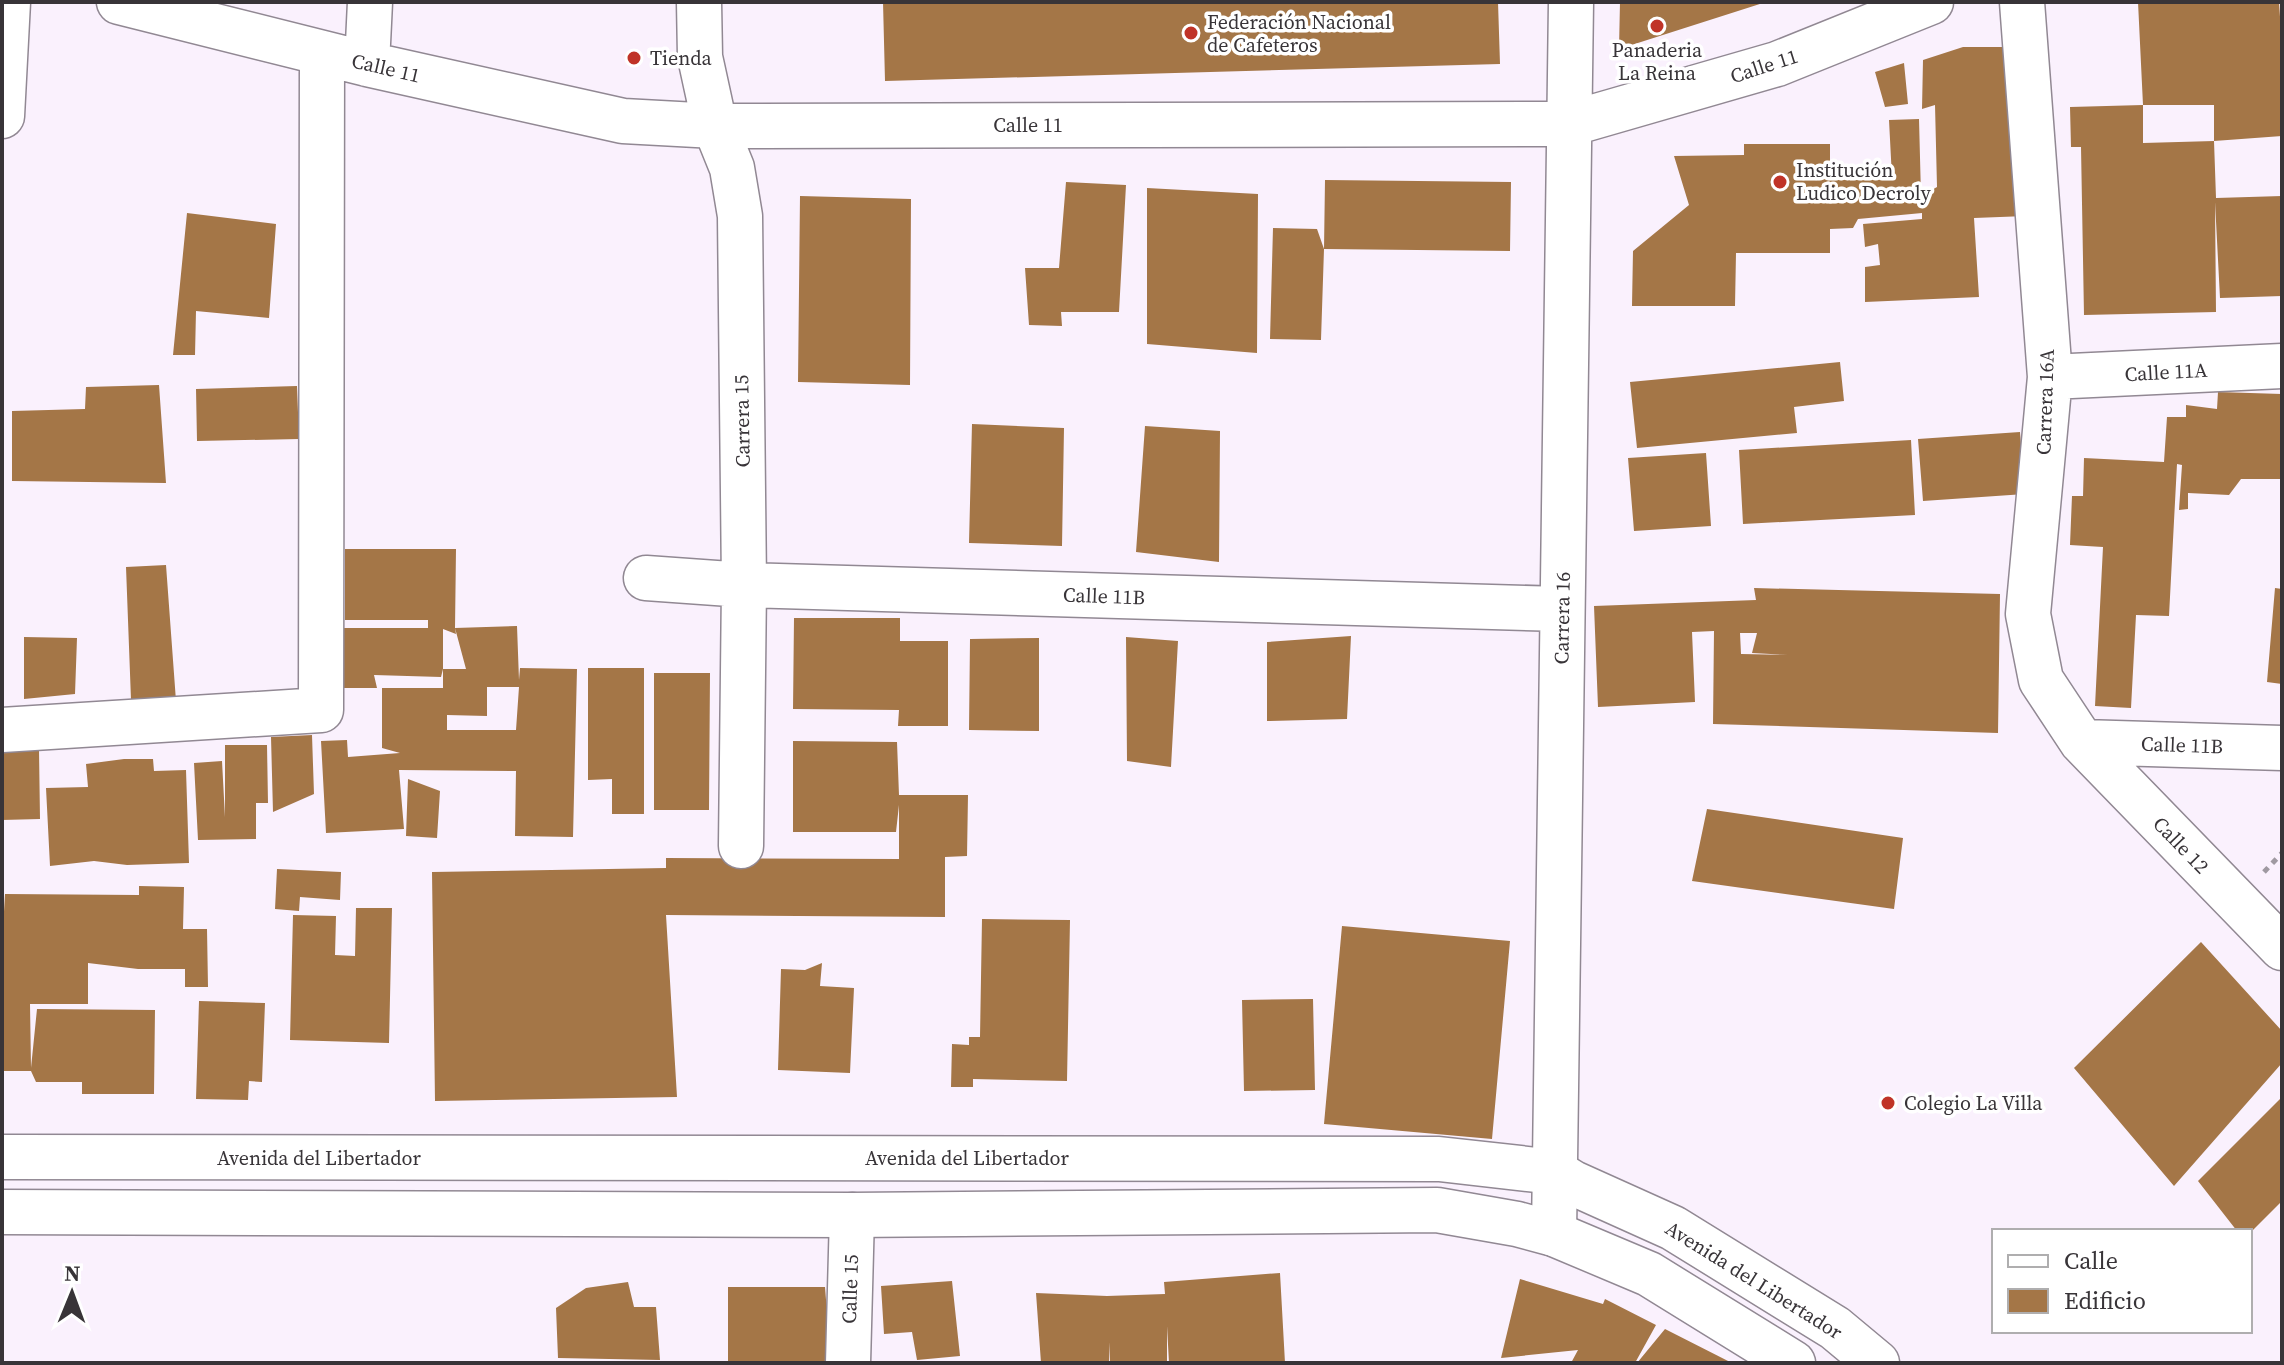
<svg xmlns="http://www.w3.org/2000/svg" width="2284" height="1365" viewBox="0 0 2284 1365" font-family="'Source Serif 4',serif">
  <rect width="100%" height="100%" fill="#faf1fd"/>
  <!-- building -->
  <path fill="#a47647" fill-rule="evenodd" d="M883,2H1498L1500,64L885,81Z
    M1620,2H1762L1763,3L1619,49Z
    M2138,2H2279L2282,46V136L2214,141V105H2143V143L2214,141L2216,198L2282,196V296L2220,298L2215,202L2216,312L2084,315L2081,147H2071L2070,107L2143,105Z
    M1963,47H2011L2026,216L1974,218L1979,297L1865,302V267L1880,265L1878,244L1865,247L1863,224L1922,219V213L1858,219L1853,228L1830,229V253H1736L1735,306H1632L1633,251L1689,205L1674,156L1744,155V144H1830V180L1892,178L1889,120L1919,119L1921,196L1937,187L1935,105L1922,109L1923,60Z
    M1904,63L1908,104L1885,107L1875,72Z
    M1325,180L1511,182L1510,251L1324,249Z
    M1066,182L1126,185L1119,312H1061L1062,326L1029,325L1025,268H1059Z
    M1147,188L1258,194L1257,353L1147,344Z
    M800,196L911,199L910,385L798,382Z
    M187,213L276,224L269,318L196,311L195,355H173Z
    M1273,228L1317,229L1324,249L1321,340L1270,339Z
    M1840,362L1844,401L1794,407L1797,433L1637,448L1630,382Z
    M159,385L166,483L12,481V411L85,409L86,387Z
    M297,386L299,439L197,441L196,389Z
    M2218,392L2282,394V479H2241L2229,495L2188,493V509L2179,510L2182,465L2177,464L2169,616L2136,615L2131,708L2095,706L2103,547L2070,545L2072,496H2083L2084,458L2164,462L2167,417H2186V405L2217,409Z
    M972,424L1064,428L1062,546L969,543Z
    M1145,426L1220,431L1219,562L1136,552Z
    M2020,432L2025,494L1923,501L1918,439Z
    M1911,440L1915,515L1743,524L1739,450Z
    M1706,453L1711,526L1634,531L1628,458Z
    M345,549H456L455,628L517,626L519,680L520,668L577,669L573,837L515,836L516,771L399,770L404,829L326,833L321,741L347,740L348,757L400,753L382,748V688H443V669H466L455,628L456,634L443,629V669L441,677L374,675L377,688H343V628H428V620H345ZM487,687H519L516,730H447V715L487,716Z
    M166,565L176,701L131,700L126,567Z
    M1754,588L2000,594L1998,733L1713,724L1714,631L1692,632L1695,702L1598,707L1594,606L1756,600ZM1740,633H1757L1752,653L1788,655L1741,654Z
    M2275,588L2282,589V684L2267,682Z
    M794,618H900V641H948V726H898L899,710L793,709Z
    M1351,636L1347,719L1267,721V642Z
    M24,637L77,638L75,694L24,699Z
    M1126,637L1178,641L1171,767L1127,761Z
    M1039,638V731L969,730L970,639Z
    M588,668H644V814H612V779L588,780Z
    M654,673H710L709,810H654Z
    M312,735L314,794L273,812L271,737Z
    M793,741L897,742L899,795H968L967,856L945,857V917L666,915L677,1097L435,1101L432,872L666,868V858L899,859V805L896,832H793Z
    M225,745H267L268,803H256V839L198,840L194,763L222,761L225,817Z
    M39,749L40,819L2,820V750Z
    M124,759H153L154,771L186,770L189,863L127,865L94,861L50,866L46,788L88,787L86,764Z
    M408,779L440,791L437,838L406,836Z
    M1707,809L1903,838L1894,909L1692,881Z
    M277,869L341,872L340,900L300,897L299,911L275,909Z
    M139,886L184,887L183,929H207L208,987H185V969H138L88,963V1004H30L31,1068L37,1009L155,1010L154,1094H82V1082H36L31,1071H2V946L5,894L139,895Z
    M356,908H392L389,1043L290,1040L293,915L336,916L335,955L355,956Z
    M982,919L1070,920L1067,1081L973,1079V1087H951L952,1044L969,1045V1037H980Z
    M1342,926L1510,941L1492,1139L1324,1124Z
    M2201,942L2282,1031V1063L2174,1186L2074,1068Z
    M822,963L820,986L854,988L850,1073L778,1070L781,969L805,970Z
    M1313,999L1315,1090L1244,1091L1242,1000Z
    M199,1001L265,1003L262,1082L249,1081L248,1100L196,1099Z
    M2282,1097V1201L2252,1231H2237L2198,1181Z
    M1280,1273L1285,1363H1169L1167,1326V1363H1110L1109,1342V1363H1041L1036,1293L1107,1296L1165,1294L1164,1282Z
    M1520,1279L1603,1304L1605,1299L1656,1325L1635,1363H1571L1578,1350L1501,1358Z
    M952,1281L960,1356L917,1360L912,1332L884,1334L881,1286Z
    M628,1282L634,1307H656L660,1360L558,1358L556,1308L586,1288Z
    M728,1287H825L831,1363H728Z
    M1665,1329L1732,1363H1637Z"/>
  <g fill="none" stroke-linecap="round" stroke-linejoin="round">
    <!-- minor casing -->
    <g stroke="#918893" stroke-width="47">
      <path id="minor" d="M119,2L367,64L623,121L715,126L1569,124L1777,64L1931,2
        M699,2L700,57L715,126L732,168L740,216L744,585L741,846
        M2022,2L2050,377L2028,614L2041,680L2082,742L2282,948
        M367,64L370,2
        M2,116L8,2
        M2050,377L2282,366
        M646,578L744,585L1562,609
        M2,730L321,710L322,53
        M2082,742L2282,748
        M1554,1234L1571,2
        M848,1363L852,1215"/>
    </g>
    <!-- major casing -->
    <g stroke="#918893" stroke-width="47">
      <path id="major" d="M2,1157L1439,1159L1555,1172L1573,1183L1673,1228L1835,1328L1877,1363
        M2,1212L852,1215L1437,1210L1517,1224L1554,1234L1649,1274L1793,1363"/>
    </g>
    <!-- path -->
    <path stroke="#9f99a1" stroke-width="5" stroke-dasharray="6 6" stroke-linecap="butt" d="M2264,872L2282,853"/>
    <!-- minor -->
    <use href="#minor" stroke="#fff" stroke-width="44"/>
    <!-- major -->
    <use href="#major" stroke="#fff" stroke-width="44"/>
  </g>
  <!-- markers -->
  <g fill="#c03327" stroke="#fff" stroke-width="3">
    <circle cx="1657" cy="26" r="8"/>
    <circle cx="1191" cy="33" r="8"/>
    <circle cx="634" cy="58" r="8"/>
    <circle cx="1780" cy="182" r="8"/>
    <circle cx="1888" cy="1103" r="8"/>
  </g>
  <g text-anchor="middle" stroke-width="7" stroke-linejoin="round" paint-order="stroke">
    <!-- poi labels -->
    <g font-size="20" fill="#383438" stroke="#fff" text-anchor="start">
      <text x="1207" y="29">Federación Nacional<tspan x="1207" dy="23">de Cafeteros</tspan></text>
      <text x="1657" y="57" text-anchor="middle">Panaderia<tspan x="1657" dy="23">La Reina</tspan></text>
      <text x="650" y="65">Tienda</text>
      <text x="1796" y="177">Institución<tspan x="1796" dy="23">Ludico Decroly</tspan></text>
      <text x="1904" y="1110">Colegio La Villa</text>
    </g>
    <!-- street labels -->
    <g font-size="20" fill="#383438" stroke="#fff">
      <text transform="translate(1764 66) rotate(-18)" y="7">Calle 11</text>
      <text transform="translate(386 68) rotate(13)" y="7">Calle 11</text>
      <text x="1028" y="132">Calle 11</text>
      <text transform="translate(2166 372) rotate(-3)" y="7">Calle 11A</text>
      <text transform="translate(2045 402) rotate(-88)" y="7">Carrera 16A</text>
      <text transform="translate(742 421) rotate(-91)" y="7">Carrera 15</text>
      <text transform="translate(1104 596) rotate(2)" y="7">Calle 11B</text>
      <text transform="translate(1562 618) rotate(-89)" y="7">Carrera 16</text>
      <text transform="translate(2182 745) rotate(2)" y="7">Calle 11B</text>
      <text transform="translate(2181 845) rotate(46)" y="7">Calle 12</text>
      <text x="319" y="1165">Avenida del Libertador</text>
      <text x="967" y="1165">Avenida del Libertador</text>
      <text transform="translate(1754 1280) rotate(32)" y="7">Avenida del Libertador</text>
      <text transform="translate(850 1289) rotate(-88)" y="7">Calle 15</text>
    </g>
  </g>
  <!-- border -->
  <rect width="2284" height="1365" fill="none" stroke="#383438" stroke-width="8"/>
  <!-- legend -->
  <rect x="1992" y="1229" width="260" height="104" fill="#ffffff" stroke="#afaeaf" stroke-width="2"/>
  <rect x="2008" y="1255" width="40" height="12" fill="#ffffff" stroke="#afaeaf" stroke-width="2"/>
  <text x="2064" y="1269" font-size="24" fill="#383438">Calle</text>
  <rect x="2008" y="1289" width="40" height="24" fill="#a47647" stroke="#afaeaf" stroke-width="2"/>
  <text x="2064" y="1309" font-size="24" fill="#383438">Edificio</text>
  <!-- north arrow -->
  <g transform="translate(72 1293) rotate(1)" stroke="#ffffff" stroke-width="6" paint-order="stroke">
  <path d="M0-6L14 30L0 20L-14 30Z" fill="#383438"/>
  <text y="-12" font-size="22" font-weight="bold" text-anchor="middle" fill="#383438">N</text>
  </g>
</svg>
